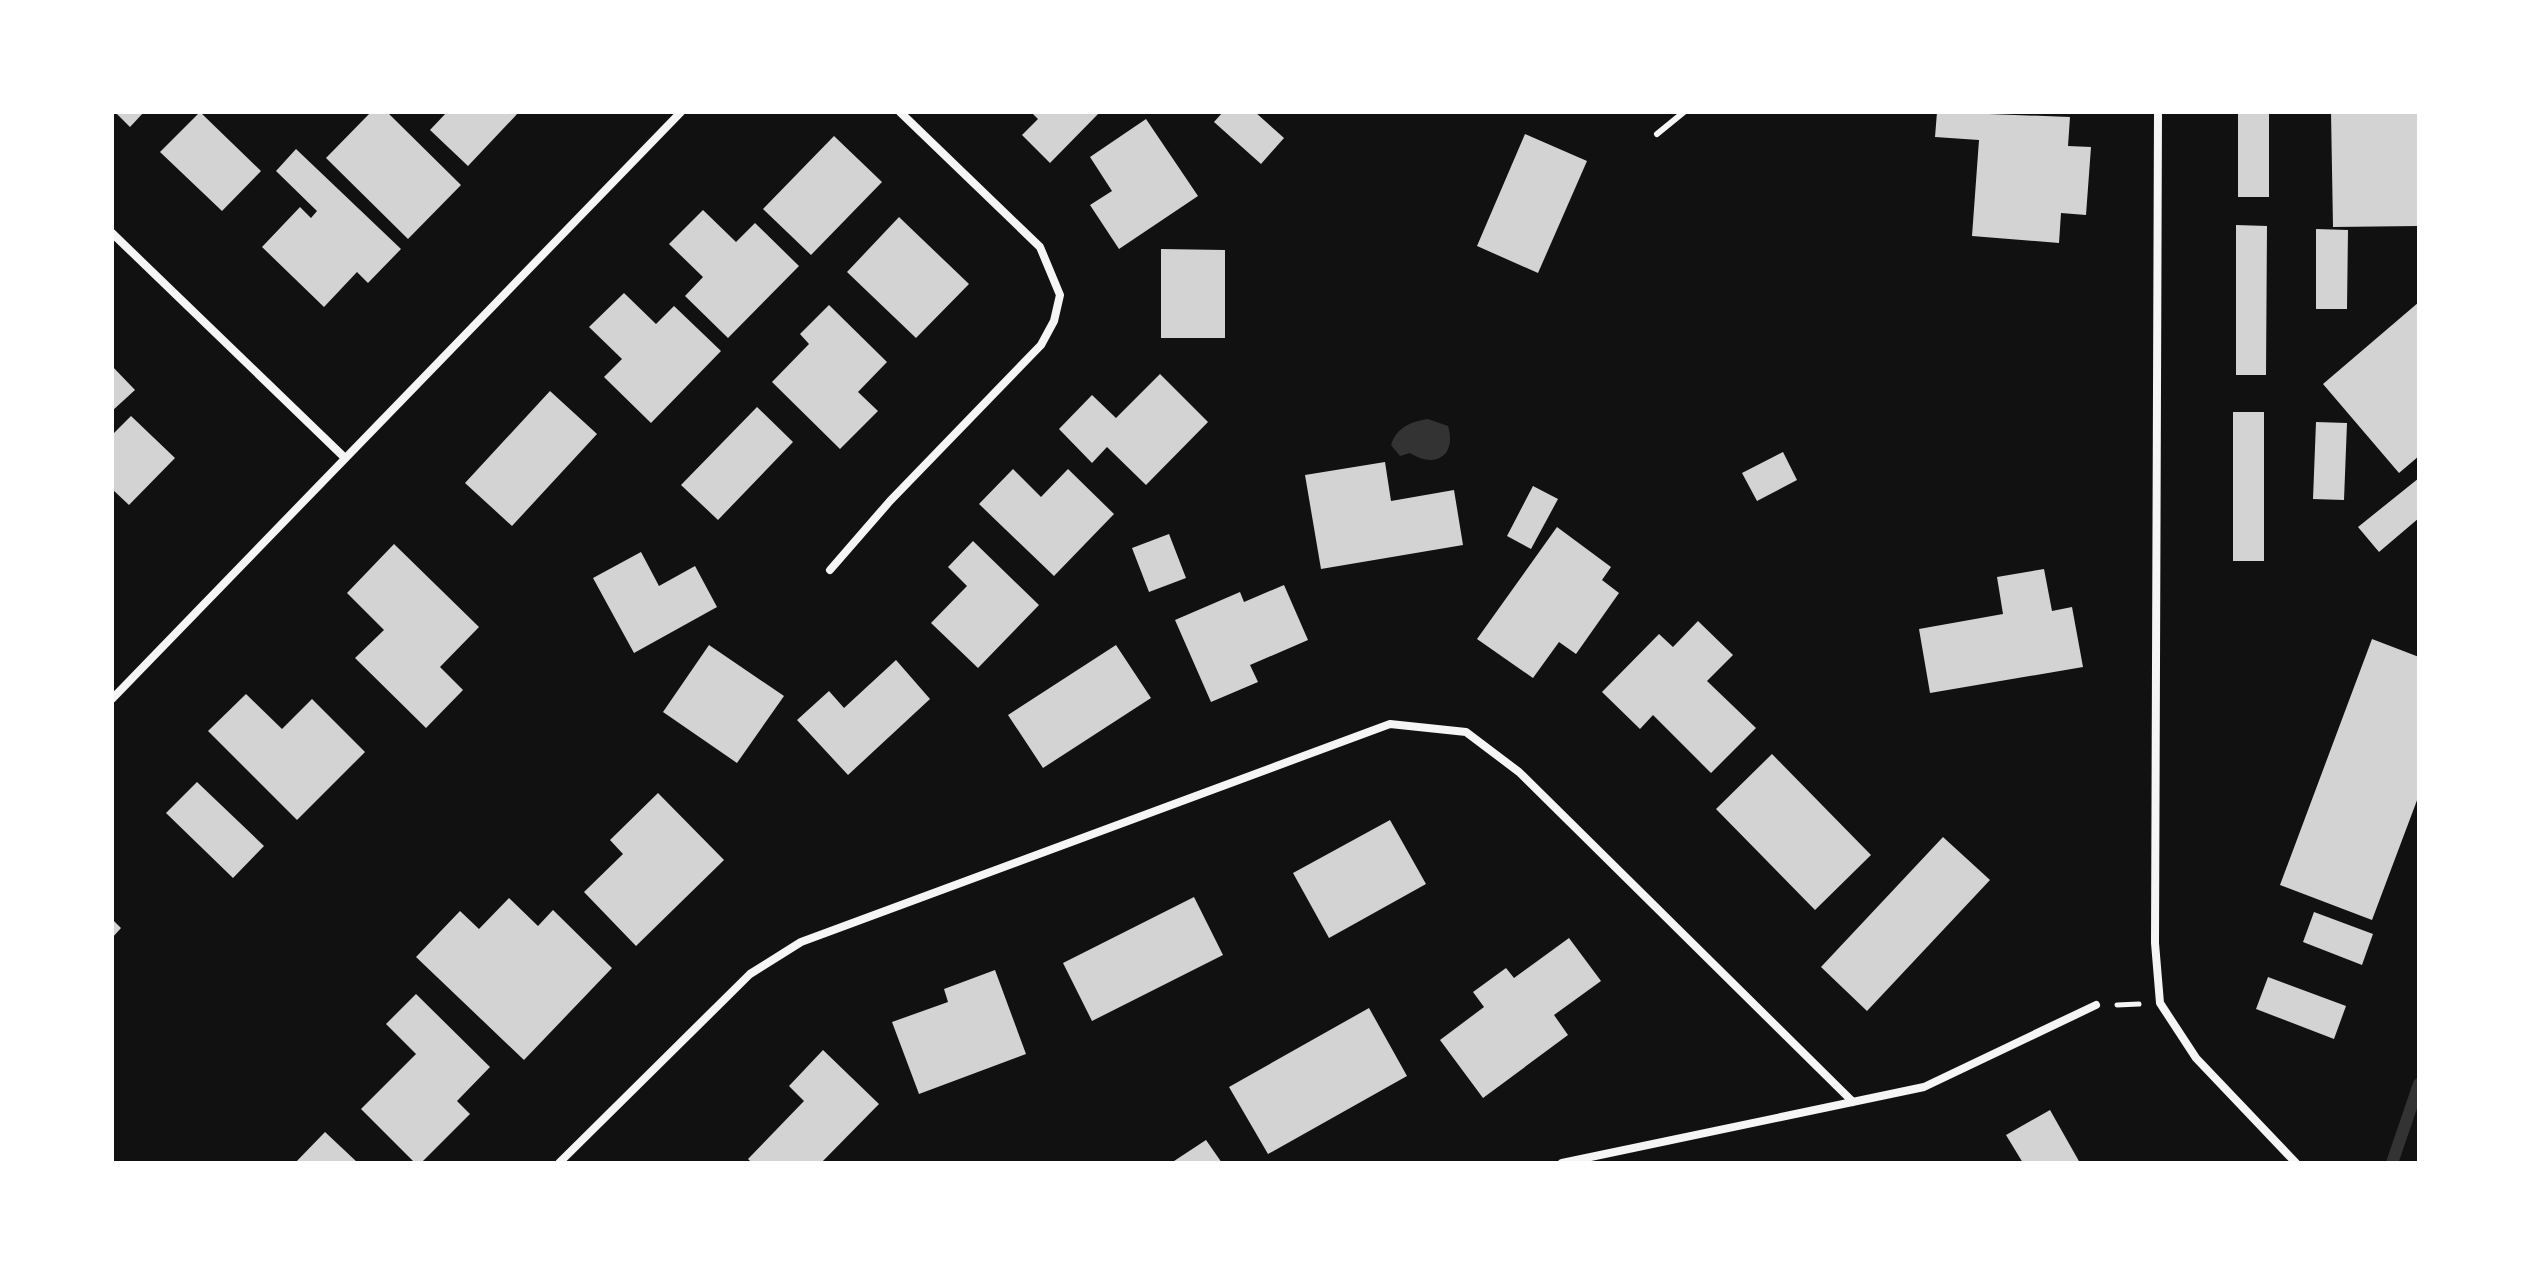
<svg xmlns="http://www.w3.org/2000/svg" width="2531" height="1275" viewBox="0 0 2531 1275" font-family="'Golos Text',sans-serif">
  <rect width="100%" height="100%" fill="#111"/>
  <!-- water -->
  <path fill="#333" d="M1428,419L1448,426C1457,456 1435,469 1410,453L1400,456L1391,445C1397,427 1410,422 1428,419Z"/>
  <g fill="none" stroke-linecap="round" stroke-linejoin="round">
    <!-- stream -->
    <path stroke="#333" stroke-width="12" d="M2392,1163L2419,1084"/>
  </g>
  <!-- building -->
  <path fill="#d3d3d3" d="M115,112H144L130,127Z
    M200,112L261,171L222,211L160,152Z
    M371,112H387L461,185L408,239L326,158Z
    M447,112H519L468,166L430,130Z
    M1031,112H1100L1050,163L1022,135L1038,119Z
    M1223,112H1255L1284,138L1261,164L1214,122Z
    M1937,112L2070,117L2068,146L2091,147L2086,215L2061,213L2059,243L1972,236L1979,140L1935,137Z
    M2238,112H2269V197H2238Z
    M2331,112H2419V226L2333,227Z
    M1146,119L1198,196L1119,249L1090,205L1112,191L1090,157Z
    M1525,134L1587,161L1538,273L1477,246Z
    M834,136L882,182L811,255L763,209Z
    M296,149L401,249L368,283L357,272L324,307L262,247L300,207L311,218L317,211L276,171Z
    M703,210L736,242L755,223L799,266L728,338L685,296L703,277L669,244Z
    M899,217L969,284L916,338L847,272Z
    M2236,225L2267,226L2266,375H2236Z
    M2316,229L2348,230L2347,309H2316Z
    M1161,249L1225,250V338H1161Z
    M624,293L656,324L674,306L721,351L651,423L604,377L622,359L589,327Z
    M2419,302V456L2399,473L2323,384Z
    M829,305L887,362L858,392L878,411L840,449L772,382L809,344L800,334Z
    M112,366L135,390L112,411Z
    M1160,374L1208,422L1146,485L1107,447L1092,463L1059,429L1092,395L1116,418Z
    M550,391L597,434L512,526L465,483Z
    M757,407L793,442L718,520L681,485Z
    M2233,412H2264V561H2233Z
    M131,416L175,458L129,505L112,489V435Z
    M2316,422L2347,423L2344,500L2313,499Z
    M1783,452L1797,480L1757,501L1742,473Z
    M1385,462L1391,501L1454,490L1463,545L1321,569L1305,475Z
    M1013,469L1041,497L1068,469L1114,514L1054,576L979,504Z
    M2419,478V518L2379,552L2358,527Z
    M1533,486L1558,499L1531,549L1507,536Z
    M1557,527L1611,567L1602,580L1619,593L1576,654L1559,642L1533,678L1477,639Z
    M1169,534L1186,578L1149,592L1132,548Z
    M973,541L1039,605L978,668L931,623L967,586L948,567Z
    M394,544L479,627L440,667L463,690L426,728L355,658L384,630L347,593Z
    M641,552L659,586L695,566L717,607L634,653L593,578Z
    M2044,569L2052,611L2072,607L2083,667L1930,693L1919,629L2003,614L1997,577Z
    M1284,585L1308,640L1250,665L1258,682L1211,702L1175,620L1240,592L1244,602Z
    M1698,621L1733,655L1707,681L1756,728L1711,773L1653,715L1640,729L1602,692L1659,634L1673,647Z
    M2372,639L2419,657V795L2372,920L2280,885Z
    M709,645L784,696L737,763L663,712Z
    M1116,645L1151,698L1043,768L1008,715Z
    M896,660L930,699L848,775L797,720L829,691L844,708Z
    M246,694L282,729L312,699L365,752L297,820L208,731Z
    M1772,754L1871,855L1815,910L1716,809Z
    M197,782L264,846L233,878L166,813Z
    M658,793L724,860L636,946L584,892L623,854L610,840Z
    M1390,820L1426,884L1329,938L1293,873Z
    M1943,837L1990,880L1867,1011L1821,967Z
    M1194,897L1223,955L1092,1021L1063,963Z
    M509,898L538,926L553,910L612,968L524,1060L416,957L460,911L479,929Z
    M2314,912L2373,934L2362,965L2303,942Z
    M112,919L121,928L112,938Z
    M1569,938L1601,981L1554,1015L1568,1035L1483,1098L1440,1040L1484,1007L1473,992L1506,968L1514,978Z
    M995,970L1026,1054L919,1094L892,1022L948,1002L944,989Z
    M2268,977L2346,1006L2334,1039L2256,1009Z
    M416,994L490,1067L457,1101L470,1114L421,1163H415L361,1109L416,1054L386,1024Z
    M1369,1008L1407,1076L1268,1154L1229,1087Z
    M823,1050L879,1104L821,1163H752L748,1159L804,1101L789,1086Z
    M2050,1110L2080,1163H2023L2006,1135Z
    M325,1132L358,1163H295Z
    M1206,1140L1222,1163H1171Z"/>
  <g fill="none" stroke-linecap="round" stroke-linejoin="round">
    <!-- path -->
    <path stroke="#f5f5f5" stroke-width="5" d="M2117,1005L2139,1004"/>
    <!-- service -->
    <path stroke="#f5f5f5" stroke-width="6" d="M1657,134L1684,112"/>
    <!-- minor -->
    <path stroke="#f5f5f5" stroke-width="8" d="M2158,112L2155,943L2160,1003L2196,1058L2296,1163
      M112,233L345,458
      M830,570L890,501L1041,345L1054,321L1060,295L1040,247L900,112
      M112,699L681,112
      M559,1163L750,974L801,942L1390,724L1466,732L1519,772L1853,1102
      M1562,1163L1924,1087L2096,1005"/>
  </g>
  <!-- border -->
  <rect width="2531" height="1275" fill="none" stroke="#ffffff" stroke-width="228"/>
</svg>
